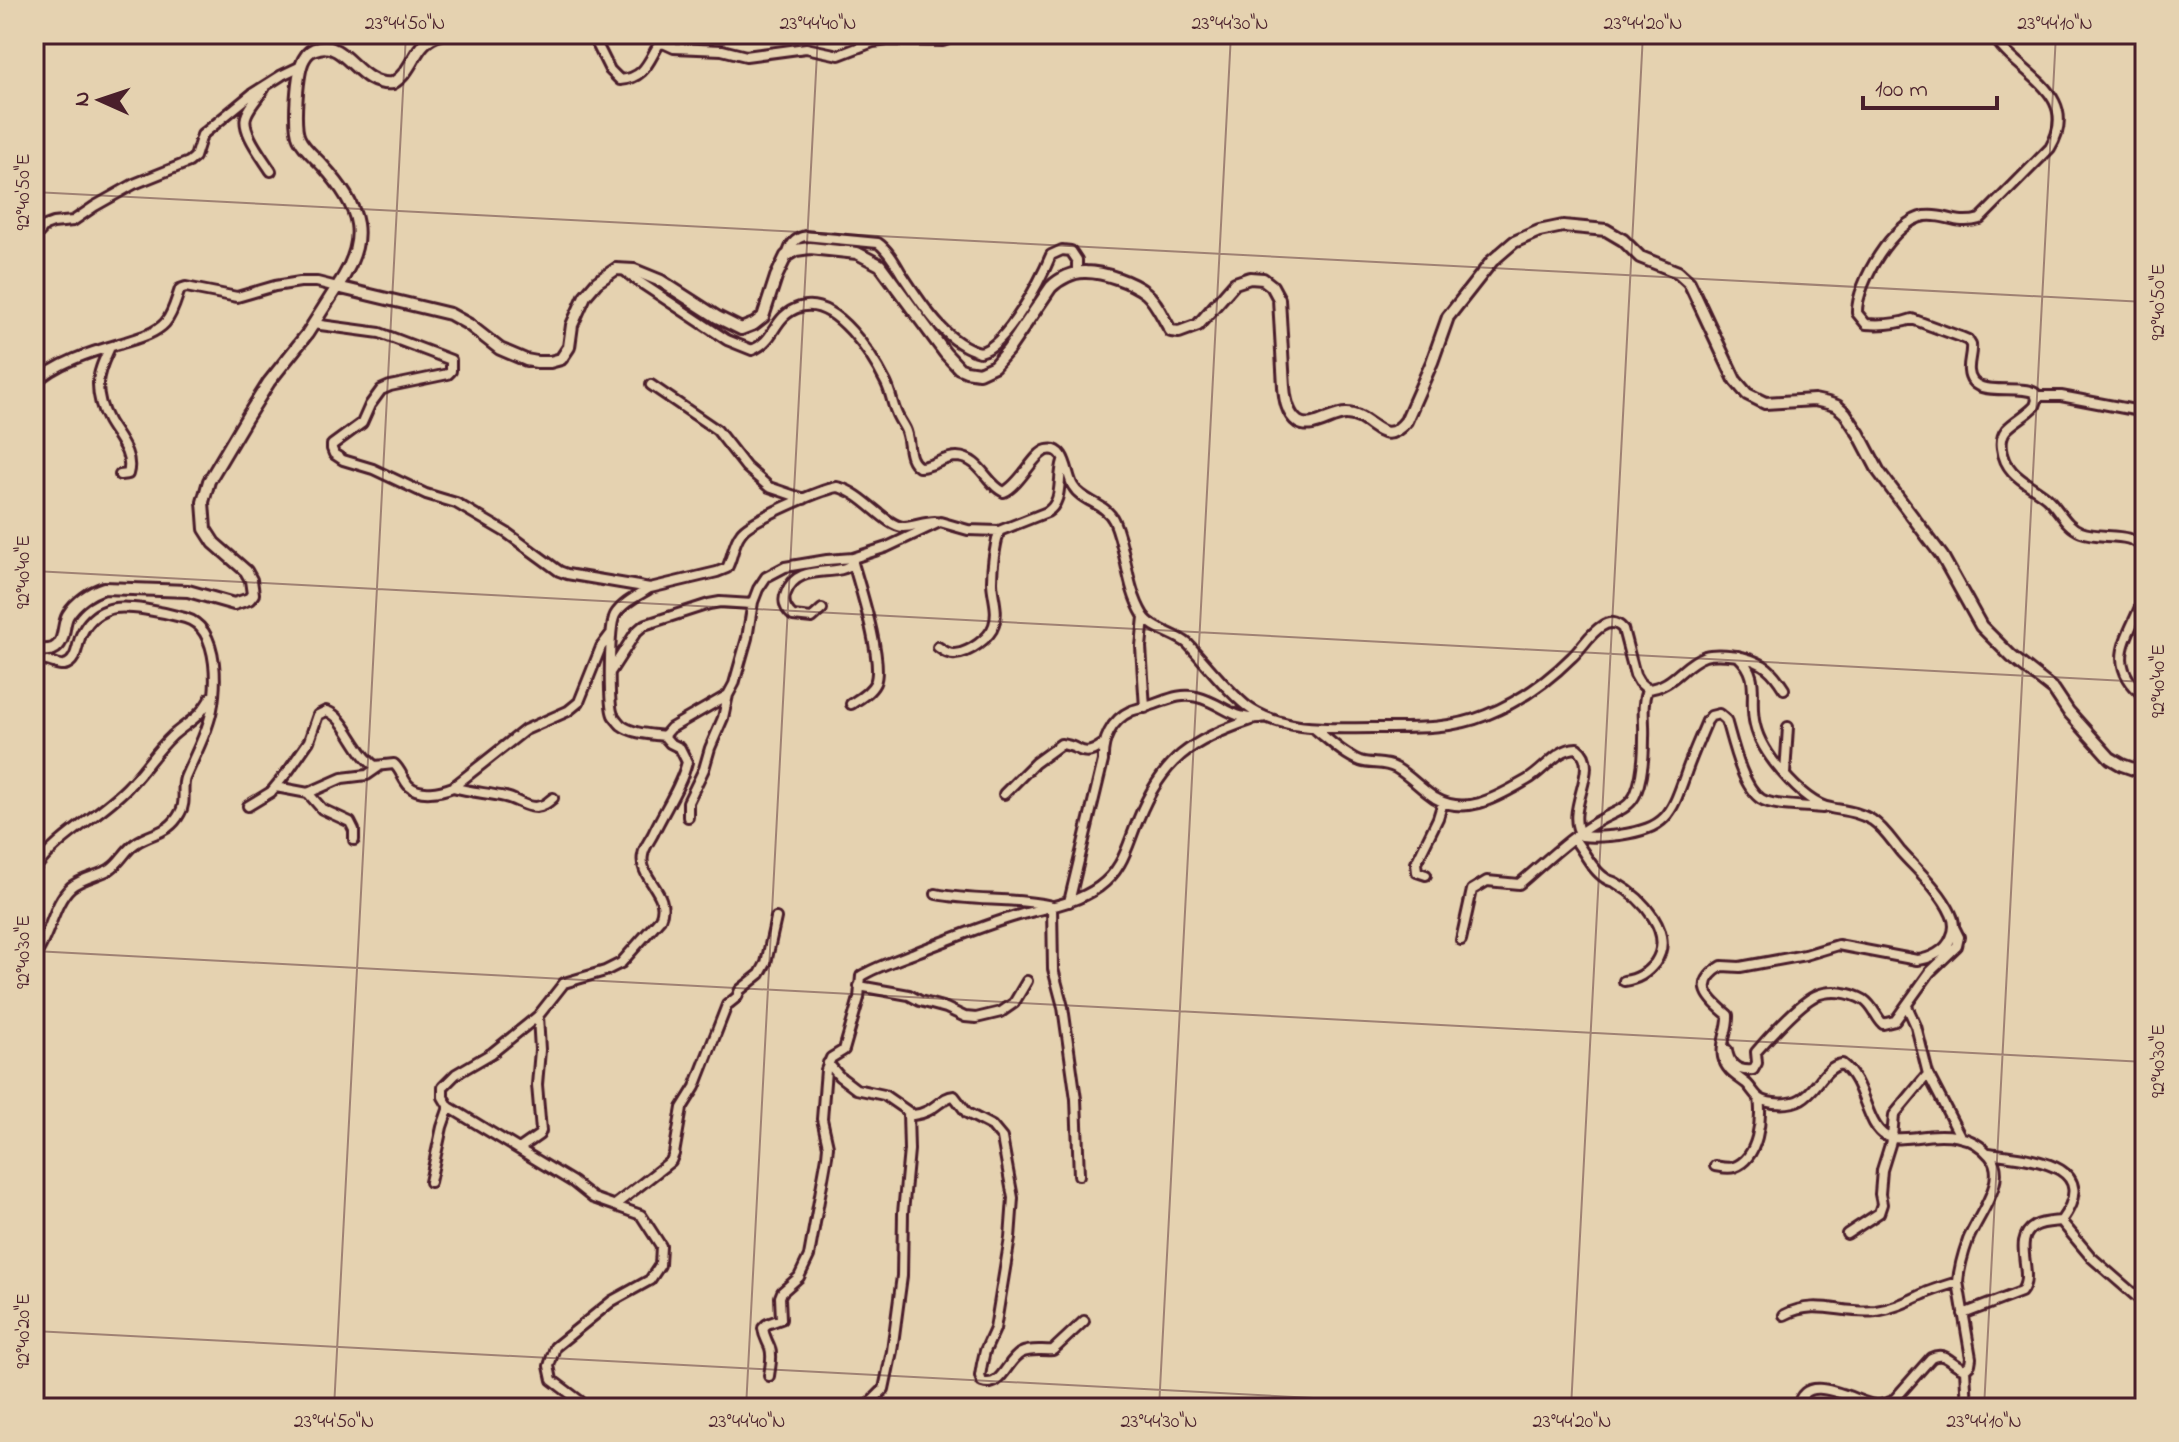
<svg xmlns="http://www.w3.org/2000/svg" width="2179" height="1442" viewBox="0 0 2179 1442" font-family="'Indie Flower',sans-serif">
  <rect width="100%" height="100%" fill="#e5d2b0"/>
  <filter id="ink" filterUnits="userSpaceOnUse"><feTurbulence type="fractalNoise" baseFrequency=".0125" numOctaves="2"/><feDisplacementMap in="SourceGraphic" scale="16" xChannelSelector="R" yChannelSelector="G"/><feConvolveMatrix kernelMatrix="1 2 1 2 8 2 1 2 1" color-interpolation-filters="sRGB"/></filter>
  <g filter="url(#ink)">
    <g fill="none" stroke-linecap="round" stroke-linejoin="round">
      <!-- minor casing -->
      <g stroke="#4a1f2b" stroke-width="14">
        <path id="minor" d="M592,34L610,70L620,80C645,78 648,62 659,44L663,43L674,48L722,50L746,56L806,48L839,55L873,42L889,40L943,41L963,34
          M1993,34C2011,72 2084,91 2050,148L1980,219C1955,226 1946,213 1925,216C1894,220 1856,284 1857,313L1866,324C1881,325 1898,324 1912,319L1961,337L1968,340L1971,345C1972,354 1968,362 1969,371C1971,400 2016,383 2035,393L2037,400L2035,406C2027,415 2014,421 2006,430C2002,435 2001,441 2002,448C2005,475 2027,482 2046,497C2058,507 2065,526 2081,532C2102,540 2131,530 2145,550
          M265,87C260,96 251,104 247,114C239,129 263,158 271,171
          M34,238L45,226L53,223L73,221L95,206L134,184L189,162L195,157L202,135L252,94L282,75L301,66
          M787,256C790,245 794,239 805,236L878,243C888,250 895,263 901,273C920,301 945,344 980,352C1006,347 1041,279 1051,255L1062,250L1071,251L1077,260V273
          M624,270L632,277L727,340L752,350C777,340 772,316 800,307C836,296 873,357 886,383C891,393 892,403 896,412C898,418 902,423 905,429C911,441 906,459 919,467C933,467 943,457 957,457C981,458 986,484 1004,492C1021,484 1034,453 1047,450C1067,445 1066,475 1073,486C1082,502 1106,503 1114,521C1127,551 1126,587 1143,615C1152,630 1175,633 1188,644C1205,662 1233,698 1252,710C1288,732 1332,728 1372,728C1410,728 1450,730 1486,715C1519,702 1548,681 1572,657C1582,648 1590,633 1602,626C1610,621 1617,622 1623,629L1635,675L1639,682L1647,689C1674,687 1682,664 1705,656C1715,653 1728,655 1738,656C1762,678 1748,697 1755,725C1759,743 1770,758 1782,772C1794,786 1812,805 1831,808C1846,811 1858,812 1872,820C1884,828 1892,841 1901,852C1918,871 1940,890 1951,914C1955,922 1955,930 1951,938C1946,951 1930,959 1917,960L1838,945L1805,955L1740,967L1722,966C1692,984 1709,999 1728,1015C1729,1029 1720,1043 1723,1057C1726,1071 1737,1076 1747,1084C1751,1088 1755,1095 1759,1098C1769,1105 1791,1105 1801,1099C1818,1090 1823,1067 1842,1064C1865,1081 1866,1126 1886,1136C1895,1140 1907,1138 1917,1137C1944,1133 1971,1133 1990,1156C2009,1179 1977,1217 1968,1240C1963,1254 1959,1267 1958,1282L1971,1358L1970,1364L1965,1369C1951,1365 1946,1350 1931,1358L1893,1401C1886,1404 1881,1406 1874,1405C1853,1401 1803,1369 1798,1408
          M313,324L380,333L451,360V371L448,374L390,386L381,390L370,405L362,423L332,445V449L334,454L343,460L373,469L426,494L456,503L507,533L559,571L567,574L650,588L717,572L727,568C733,557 733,543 741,533C749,520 821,490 837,487C863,492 885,526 903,527C913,527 924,522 935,522
          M110,347C105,358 98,371 98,384C98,396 102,410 108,421C117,437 134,454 128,474L120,475
          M34,384C55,363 91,352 119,344C134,339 154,335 165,323C173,314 176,300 180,289L186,287L237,297L275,286L300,282H317L337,287
          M651,385L717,430L746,467L769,487L804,499
          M2037,396H2061L2145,412
          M650,588C639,595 622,603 615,615C609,626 608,703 613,715C614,717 620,724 621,725C633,734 650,734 664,736
          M2145,593C2133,634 2100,660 2145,697
          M822,609L812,618L793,616C786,610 782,602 786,593C798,561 837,579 853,563V559
          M1144,617L1141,647L1145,708
          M938,647C943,650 948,655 955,654C969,653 990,638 994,625C999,610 992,595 992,581C992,564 995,547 999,531
          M1742,657C1765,663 1772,670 1784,689
          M611,671L636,632L644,625L709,604L720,602L752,604
          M851,704C859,699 870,693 875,683C884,662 860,587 853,563
          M1315,729C1329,740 1344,755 1360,761C1372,765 1384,761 1396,768C1410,776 1421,789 1435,798C1467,817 1499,796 1527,780C1545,770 1556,749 1577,748C1603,767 1562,811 1582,836C1595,838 1607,836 1619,835C1667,828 1671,815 1686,773C1692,755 1700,738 1707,721L1711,716L1719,714L1726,720C1732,740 1742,787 1761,799C1773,807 1807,806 1823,808
          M1785,774L1788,727
          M276,787L308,793L322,809L350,822L354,830V840
          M453,787C470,792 487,793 505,797C516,799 524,807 536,807C544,806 547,803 553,798
          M308,793L342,778L367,775L380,766
          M1004,794L1035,763L1061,744C1082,746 1081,760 1102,745
          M248,806L271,792L289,770L309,741L318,715L326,711C346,716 355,753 375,766L394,764C401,770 403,780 409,786C420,796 440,792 453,787L525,730L568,711L579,702L601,647L610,635
          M688,817V802L704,769L710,748L723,718L728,695
          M1574,839C1584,851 1592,870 1605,878C1608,881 1613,881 1616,883C1642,898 1676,933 1655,963C1646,974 1638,979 1624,981
          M34,870C59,835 97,818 127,788C143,772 155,752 172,736C189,721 199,719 211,697
          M1426,875L1417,872L1416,863L1438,818L1443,802
          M936,894C975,902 1013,897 1052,906L1053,969L1063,1007L1076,1099L1079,1175
          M1069,902L1103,761C1102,741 1111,720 1131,711C1139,708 1147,707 1155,704C1169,699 1182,693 1197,697C1225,704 1234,723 1266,717
          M1461,940L1472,890L1487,881L1519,884C1544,863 1573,834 1602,819C1615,812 1630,808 1636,793C1642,778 1644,755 1644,738C1645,721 1641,706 1647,689
          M34,957C50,937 53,903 71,887C82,878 98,876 110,869C121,862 125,850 136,843C152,832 169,834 180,813C187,802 181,789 185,778C193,759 203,741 209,721C218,693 221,628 185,618C167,613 123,603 107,610C95,614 86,624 81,635C77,644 77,663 64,665C59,666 52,662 47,661
          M859,986L909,995L920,1001L946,1008L965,1017L976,1018L1001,1012L1014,1003L1027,981
          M1907,1006L1916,1026L1928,1074L1960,1136
          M1727,1050C1729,1064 1737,1072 1753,1070L1757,1063L1756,1052C1769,1037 1799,1004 1815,996C1830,989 1850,992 1864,1000C1873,1006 1876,1017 1883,1024L1895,1021L1930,972L1957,946L1959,937L1954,927
          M828,1063L839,1076L856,1089L884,1095L913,1115C935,1113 940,1097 954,1096L967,1113L992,1126L1002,1138L1013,1198L1010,1238L995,1329L985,1351L982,1364L980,1376L982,1382C1002,1389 1006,1361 1021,1353C1031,1348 1042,1351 1053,1350L1084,1321
          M519,1149L539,1135L541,1131L537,1085L540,1050L538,1016
          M1715,1166C1721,1167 1728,1169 1734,1167C1759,1158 1762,1119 1759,1098
          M430,1182L442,1127L449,1107
          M615,1205L671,1161L674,1154L682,1108L695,1087L727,1005L737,997L740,990L760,974L766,963L776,918
          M2061,1221L2091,1257L2145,1304
          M1847,1234L1879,1213L1882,1204L1880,1194L1882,1170L1892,1138L1894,1115L1928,1074
          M1963,1314L2021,1292C2036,1274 2010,1240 2035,1226C2042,1222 2053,1222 2061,1221C2103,1163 2029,1159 1989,1153
          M1784,1315C1817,1298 1842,1315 1876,1311C1896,1308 1910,1300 1928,1292C1938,1288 1948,1285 1958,1282
          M1965,1369L1967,1408
          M769,1376C770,1367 773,1357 770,1348C767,1340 764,1337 763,1328L767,1324L781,1319L780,1297L782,1292L799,1277L809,1256L827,1156L828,1146L822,1119L826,1070L831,1058L844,1050L859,998L861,976C877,966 898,960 917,952C951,939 984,925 1019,915C1047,907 1075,904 1099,887C1123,870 1127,846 1138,820C1162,759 1192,740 1251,720
          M585,1408L580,1401L552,1380L549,1366L555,1347L612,1301L650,1280L660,1265L661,1246L641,1215L593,1198L573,1182L449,1107L443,1097V1087L456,1074L492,1053L538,1016L564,983L605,971L621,963L660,919C672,893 638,879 643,855C644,847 651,839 654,832C665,809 681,786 687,762L680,748L670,743L664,736L671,728L728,695L734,684L747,638L753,602L758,589L766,577L785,567L827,560L853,558L887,547L940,522L968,530L999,531L1047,512C1064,501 1057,479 1063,461
          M865,1408L884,1389L892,1351L902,1276L903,1213L909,1150L908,1112"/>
      </g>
      <!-- tertiary casing -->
      <g stroke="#4a1f2b" stroke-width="16">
        <path id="tertiary" d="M441,34C413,41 416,69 393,83C359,88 346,41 319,48C312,49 307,53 304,59C297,71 293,125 299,138C304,149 315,157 323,166C361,208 371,238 337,287L450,314L468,324L500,349L526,360L537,362H550L561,359L569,347L572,325L585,296L597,282L616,269L634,270L661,281L717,317L741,329L754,324L763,317L776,277L786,256L796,250L810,248L857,253L880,265L945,353L959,368L966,371L979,373L994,366L1008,350L1051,287C1059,279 1074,271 1086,272C1104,272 1132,282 1146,293C1157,302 1163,319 1171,331L1179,332L1198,325L1235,283L1250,278L1263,279L1272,286L1279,299L1284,387C1285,399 1287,414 1298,422C1312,431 1331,414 1346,414C1372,414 1382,451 1406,421L1432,362L1448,317L1492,261L1514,242L1539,231L1563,226L1606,230L1623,240L1640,257L1678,272L1689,282L1735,380L1747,394L1765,403L1814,400L1828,403L1837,406L1845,413L1859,434L1879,472L1942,556L1981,626L2012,657L2054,690L2068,711L2110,758L2122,765L2145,773
          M34,650C40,650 48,651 53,649C66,643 62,625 68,615C76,602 91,592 104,588L188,591L234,604L249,599L253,594L251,580L246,571L214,543L205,529L203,502L209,481L247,417L269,382L307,334L337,287"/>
      </g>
      <!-- minor -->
      <use href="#minor" stroke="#e5d2b0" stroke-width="8"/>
      <!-- tertiary -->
      <use href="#tertiary" stroke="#e5d2b0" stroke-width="10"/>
    </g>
  </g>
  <!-- ticks -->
  <path fill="none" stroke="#4a1f2b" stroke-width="2" stroke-opacity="0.45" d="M34,192L2145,302M34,571L2145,682M34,951L2145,1062M34,1331L1506,1408M334,1408L406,34M746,1408L818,34M1159,1408L1231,34M1571,1408L1643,34M1984,1408L2056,34"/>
  <!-- margin -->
  <rect width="2179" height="1442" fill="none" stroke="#e5d2b0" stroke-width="88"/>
  <!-- north arrow -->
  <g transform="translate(100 100) rotate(273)" stroke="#e5d2b0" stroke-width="6" paint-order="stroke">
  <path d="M0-6L14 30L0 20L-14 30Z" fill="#4a1f2b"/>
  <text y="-12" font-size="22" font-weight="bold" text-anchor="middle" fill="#4a1f2b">N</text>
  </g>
  <!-- scale -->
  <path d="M1863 96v12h134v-12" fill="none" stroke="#4a1f2b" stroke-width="4"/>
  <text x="1875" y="96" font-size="24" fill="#4a1f2b" stroke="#e5d2b0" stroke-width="6" paint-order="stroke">100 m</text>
  <rect x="44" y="44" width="2091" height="1354" fill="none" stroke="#4a1f2b" stroke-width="3"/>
  <g font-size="20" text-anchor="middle" fill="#4a1f2b">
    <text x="405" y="29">23°44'50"N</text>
    <text x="818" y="29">23°44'40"N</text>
    <text x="1230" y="29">23°44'30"N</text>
    <text x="1643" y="29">23°44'20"N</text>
    <text x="2055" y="29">23°44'10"N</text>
    <text transform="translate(22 192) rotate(-90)" y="7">92°40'50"E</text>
    <text transform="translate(2157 302) rotate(-90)" y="7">92°40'50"E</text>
    <text transform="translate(22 572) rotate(-90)" y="7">92°40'40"E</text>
    <text transform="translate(2157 681) rotate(-90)" y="7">92°40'40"E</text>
    <text transform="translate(22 952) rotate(-90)" y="7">92°40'30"E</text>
    <text transform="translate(2157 1061) rotate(-90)" y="7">92°40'30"E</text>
    <text transform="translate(22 1331) rotate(-90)" y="7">92°40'20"E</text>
    <text x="334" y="1427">23°44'50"N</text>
    <text x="747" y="1427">23°44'40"N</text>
    <text x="1159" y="1427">23°44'30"N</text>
    <text x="1572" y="1427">23°44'20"N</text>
    <text x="1984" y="1427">23°44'10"N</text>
  </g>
</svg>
